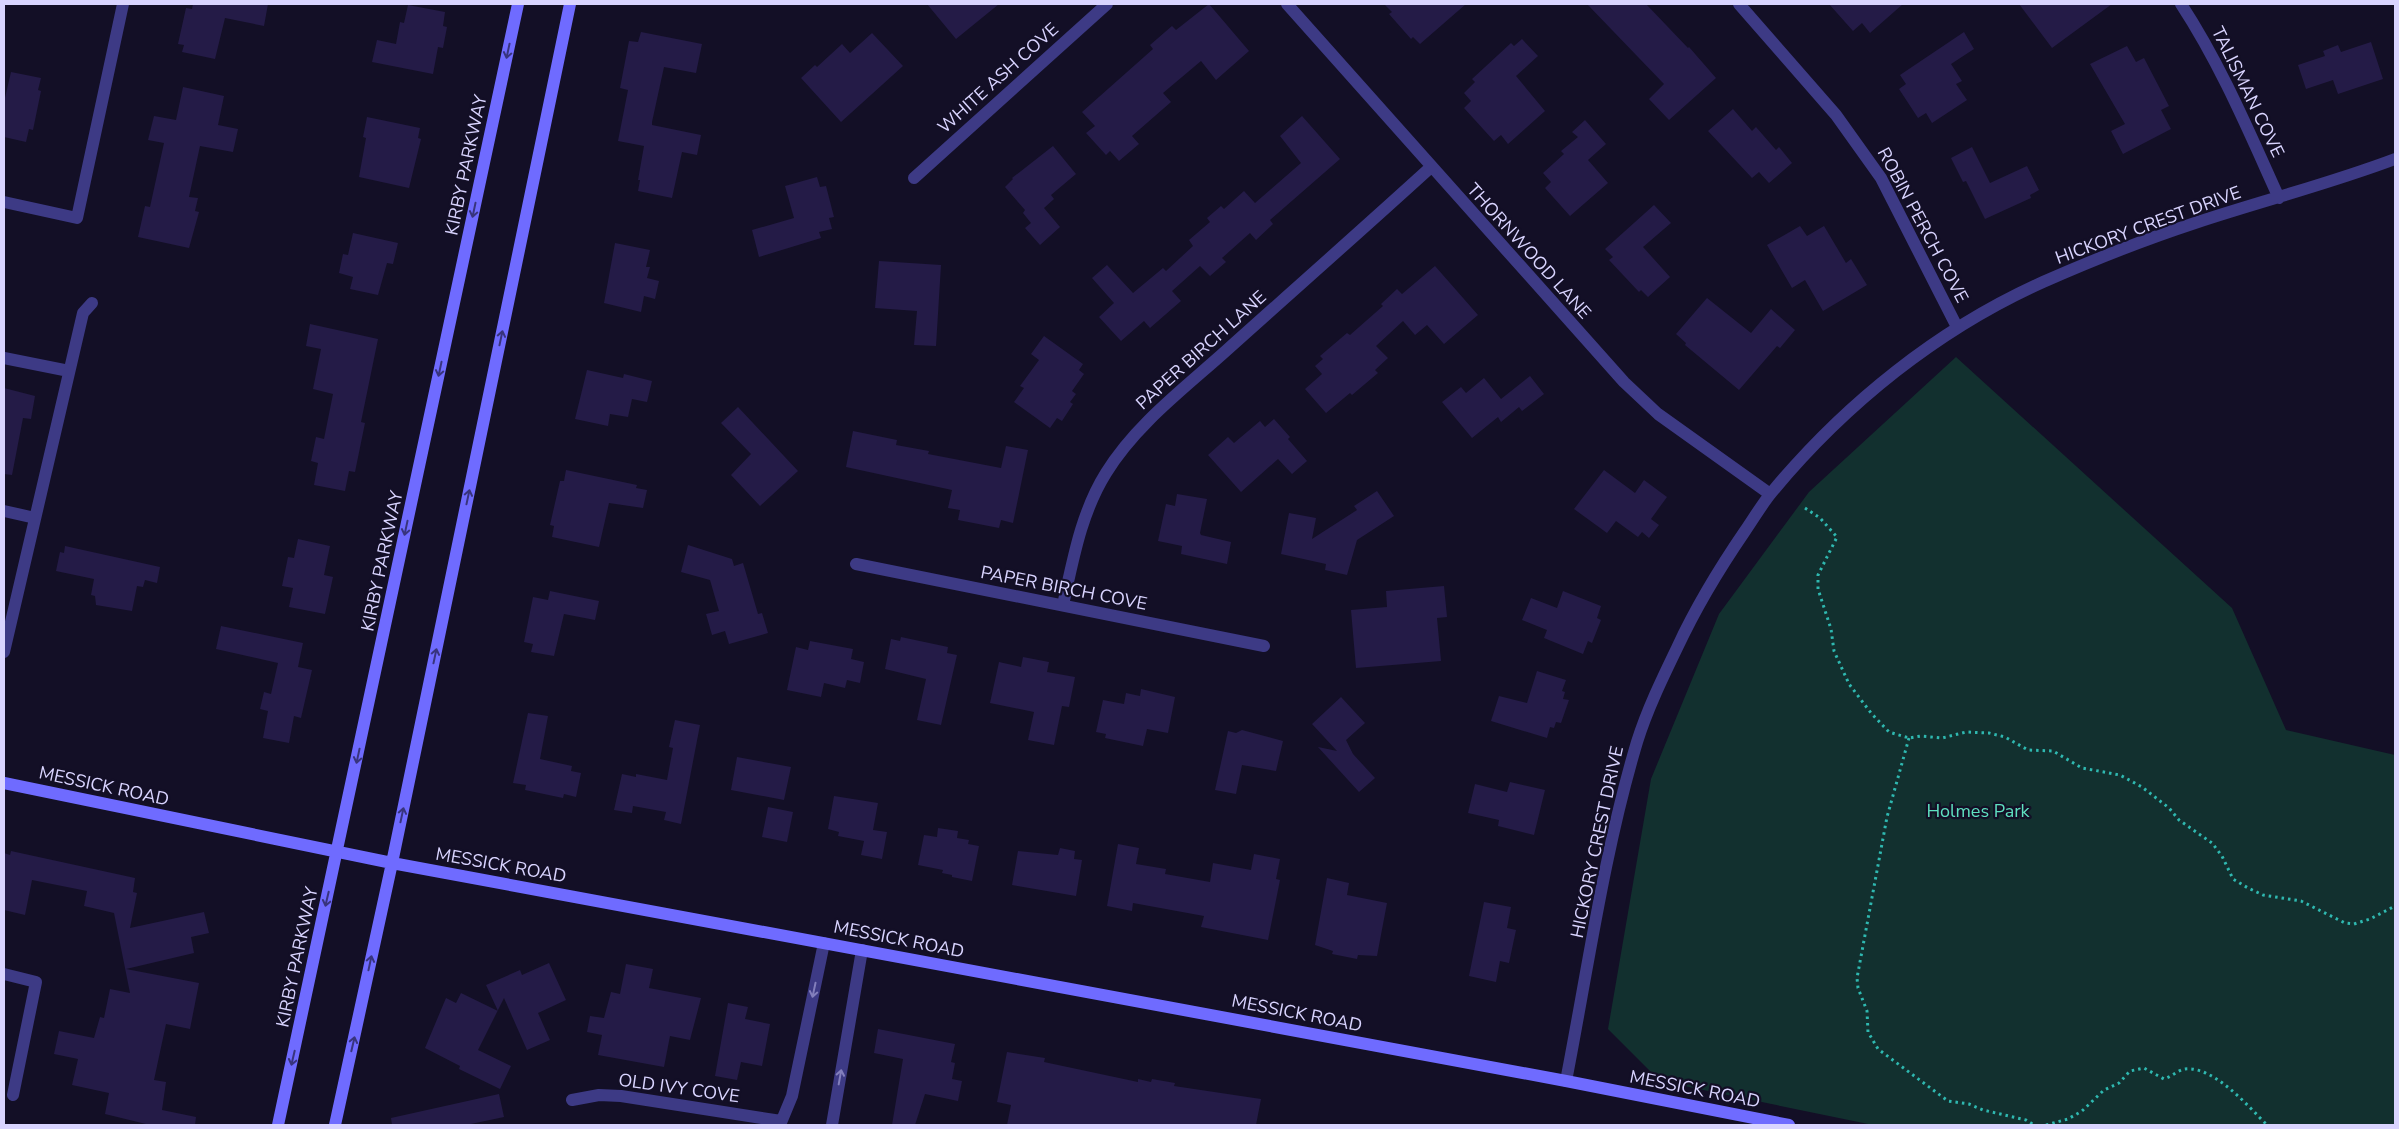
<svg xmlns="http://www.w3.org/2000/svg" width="2399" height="1129" viewBox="0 0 2399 1129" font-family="'Nunito Sans',sans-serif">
  <rect width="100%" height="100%" fill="#130f26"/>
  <!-- green -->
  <path fill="#12302f" d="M1956,357L2232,608L2286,730L2395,755V1125H1873L1660,1081L1608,1029L1651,779L1719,614L1809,492Z"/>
  <!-- building -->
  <path fill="#241b47" d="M193,4H268L264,26L225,18L215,59L182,52L184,45L178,44L186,8L192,9Z
    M927,4H999L956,39Z
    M1209,4L1249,51L1216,80L1201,61L1163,93L1171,102L1132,136L1139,144L1119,161L1110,151L1106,155L1086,133L1095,126L1082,112L1153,49L1150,45L1172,26L1176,30Z
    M1384,4H1466L1420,44L1413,37L1411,39L1389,14L1392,12Z
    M1587,4H1646L1688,48L1689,47L1716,78L1669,120L1649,99L1664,84Z
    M1829,4H1903L1870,33L1862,23L1853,31Z
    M2019,4H2112L2052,48Z
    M408,5L445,12L443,26L447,27L443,48L438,47L433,74L372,62L377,40L396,44L400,22L404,23Z
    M641,32L702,44L696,73L664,67L652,122V125L701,135L697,155L682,152L672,198L638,191L640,180H638L644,146L618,141L628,90L620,88L629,41L638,42Z
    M1964,32L1974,49L1951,64L1962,81L1956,84L1967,100L1932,123L1926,113L1918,118L1899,89L1906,84L1900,75Z
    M872,33L903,66L841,122L801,78L815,65L817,67L842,44L850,53Z
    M1522,39L1538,56L1516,76L1545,111L1508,144L1501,135L1494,141L1464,108L1471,101L1464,93L1475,82L1472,79L1511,43L1514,46Z
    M2371,42L2383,79L2338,94L2333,80L2306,89L2298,65L2325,56L2323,51L2338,45L2341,52Z
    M2127,46L2136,62L2144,58L2169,106L2161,110L2171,129L2123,154L2111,131L2125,124L2090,64Z
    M11,72L41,78L38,90L41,91L33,130L29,129L26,142L4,137V102Z
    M183,87L224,96L218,125L238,129L233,152L200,146L189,197L198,198L195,211L199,212L189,248L138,237L145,206L150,207L164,143L148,140L154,116L176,120Z
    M1733,109L1752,131L1756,127L1776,150L1779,147L1792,163L1769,183L1759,172L1752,178L1708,131Z
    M1302,116L1340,159L1270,220L1273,224L1256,240L1250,233L1222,258L1226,262L1210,276L1200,266L1172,291L1181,301L1150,328L1144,321L1121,341L1099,317L1114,303L1092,278L1107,265L1133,293L1163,268L1166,271L1193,246L1189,240L1210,222L1207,218L1221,206L1224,209L1244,191L1255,203L1301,163L1280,136Z
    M367,117L420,128L418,138L421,139L409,188L359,177L366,138L363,137Z
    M1585,120L1606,144L1588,160L1608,183L1570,216L1545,188L1551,182L1543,173L1564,154L1561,151L1578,137L1572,132Z
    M1053,146L1076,174L1051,195L1054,199L1044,208L1060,227L1040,245L1025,228L1031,223L1023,213L1025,210L1005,187L1013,179L1012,178Z
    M1972,147L1990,183L2027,166L2039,190L2030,195L2031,198L1985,219L1966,181L1963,182L1951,158Z
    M817,177L820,187L826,186L834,217L829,218L832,229L819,232L821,238L759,257L752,230L794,218L785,186Z
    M1654,205L1671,223L1643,247L1670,277L1648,297L1641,290L1639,292L1609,260L1613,257L1605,249Z
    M1800,226L1807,236L1824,226L1846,263L1851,259L1867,285L1823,311L1805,280L1792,288L1767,245Z
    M353,233L398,243L393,264L387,263L378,295L350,289L353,277L339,273L343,254L348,255Z
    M615,243L650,250L646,267H650L647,278L659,281L655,299L644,296L641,312L604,303Z
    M879,261L941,265L936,346L914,345L917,311L875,308Z
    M1435,266L1478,315L1444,344L1427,325L1415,335L1403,321L1376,346L1388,358L1375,370L1378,373L1352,395L1350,393L1326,413L1305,389L1322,374L1315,366L1323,359L1320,356L1347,333L1350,335L1383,306L1381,304L1397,289L1402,294Z
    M1707,298L1751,333L1771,309L1795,330L1780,348L1777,346L1739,390L1685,345L1686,343L1676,334Z
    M310,324L378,339L361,422L365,423L355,472L349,471L345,491L314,485L318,463L311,461L316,437L324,439L333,394L313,389L321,349L306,346Z
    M1044,336L1083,364L1079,370L1084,374L1072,391L1076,394L1070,402L1073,404L1062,421L1057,418L1050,428L1014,402L1024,388L1020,386L1039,360L1031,354Z
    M587,370L623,378L624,374L652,381L647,402L632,399L628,417L610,414L608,426L575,419Z
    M1530,376L1544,394L1522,411L1519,407L1501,422L1498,417L1472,438L1442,402L1461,387L1466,393L1484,378L1501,399Z
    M4,388L35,396L31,419L23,418L12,475L4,474Z
    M738,407L798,471L760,506L731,475L751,454L721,423Z
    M1274,419L1290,437L1288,439L1307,461L1292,474L1278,459L1241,492L1208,455L1228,437L1234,443L1260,421L1265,427Z
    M853,431L897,440L896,445L929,451L928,454L1001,468L1006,446L1028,450L1013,523L1001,520L999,528L958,520L960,510L948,508L952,490L846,467Z
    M566,470L637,485L636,488L647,490L643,508L609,503L599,547L552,537L554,526L550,525L560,481H564Z
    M1604,470L1635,493L1644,480L1667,497L1651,519L1659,525L1649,538L1642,532L1638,537L1616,521L1607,533L1574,509Z
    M1377,491L1394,516L1357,540L1347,575L1325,570L1326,564L1281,554L1289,513L1316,518L1312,539L1357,510L1354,506Z
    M1177,494L1207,499L1200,533L1201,535L1231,542L1227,564L1181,554L1182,546L1158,541L1166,504L1175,506Z
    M298,539L330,546L324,575L333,577L325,614L289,607L293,588L282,586L288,557L294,558Z
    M688,545L732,559L734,566L743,563L758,614L762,613L768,633L729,644L725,631L712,635L706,614L719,611L710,580L681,572Z
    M65,546L160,567L157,583L145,580L143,587L137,586L132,611L96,605L95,596L91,595L94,579L56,571L60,552L64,553Z
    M1444,586L1447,617L1437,618L1441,661L1356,668L1351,610L1387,607L1386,591Z
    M550,591L599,601L595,620L564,614L554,656L531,652L533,644L524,642L533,597L548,600Z
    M1563,591L1601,606L1597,618L1601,620L1592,643L1588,641L1583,654L1544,638L1547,630L1522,620L1531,598L1557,608Z
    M221,626L303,643L298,667L312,670L301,718L294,716L289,743L263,738L268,711L260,709L264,692L271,694L278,663L216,649Z
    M901,637L948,647L947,653L957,655L941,725L917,720L926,679L885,669L891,639L900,641Z
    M810,641L853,649L851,659L864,662L860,683L847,680L845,688L824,683L821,697L787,690L796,647L808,650Z
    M1023,657L1049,662L1047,672L1075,677L1069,707L1062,706L1054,745L1028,740L1034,712L990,703L999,662L1021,667Z
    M1537,671L1566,680L1562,691L1565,692L1563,699L1569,700L1561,723L1556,722L1554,728L1550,727L1547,738L1491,721L1499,696L1527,703Z
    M1141,689L1175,697L1168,733L1147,729L1143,746L1105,738L1106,734L1096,732L1103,700L1124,704L1126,693L1140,696Z
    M1341,697L1365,723L1346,740L1353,754L1375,778L1359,792L1318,747L1337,751L1312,724Z
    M528,713L548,716L540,759L572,766L571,771L581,773L576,797L564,794L563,798L525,790L526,785L513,783Z
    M675,720L700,725L681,824L664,820L666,812L633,806L632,813L614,810L622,774L636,777V774L667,780L673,748L669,747Z
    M1242,730L1283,741L1276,771L1242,765L1236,794L1215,790L1228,731L1236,733Z
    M737,757L791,767L784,800L731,790Z
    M1510,782L1545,790L1534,835L1498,826L1499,820L1468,813L1475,784L1507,792Z
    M834,796L878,803L873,830L887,832L882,859L861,855L864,841L838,836L839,832L828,829Z
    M768,807L793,812L787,842L762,837Z
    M938,828L958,831L957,838L969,840L968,844L979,846L972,881L952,877V875L942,873L943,870L918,865L924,835L937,837Z
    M1118,844L1139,848L1136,864L1166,869L1165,874L1210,882L1213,863L1251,870L1254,854L1280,859L1276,879L1280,880L1268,940L1201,927L1204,916L1133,903L1132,911L1107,906Z
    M1060,848L1075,851L1074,859L1082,860L1076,896L1012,885L1018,851L1058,855Z
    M11,851L135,878L133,892L137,893L130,928L204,912L209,933L191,937L194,953L126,969L199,983L190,1029L166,1024L154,1080L166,1082L162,1110L196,1117L195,1125H150L105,1114L109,1093L72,1085L78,1059L54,1054L59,1031L94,1038L100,1017L104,1018L110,989L130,993L114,913L84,906L87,891L32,880L25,915L4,910V853L10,855Z
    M1327,878L1349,883L1347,895L1387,903L1377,956L1358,955L1357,959L1332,954L1333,951L1315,945Z
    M1484,902L1511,907L1507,928L1516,930L1509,963L1500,961L1496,982L1469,976Z
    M549,963L566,1000L538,1013L550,1040L527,1050L504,998L478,1050L511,1066L500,1089L459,1069L460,1066L425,1048L446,998L456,1003L461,993L498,1011L486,985L520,970L522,975Z
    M626,964L653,969L649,988L701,998L690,1040L670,1036L664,1067L598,1055L602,1035L587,1032L590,1016L604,1018L611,992L620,994Z
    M728,1003L748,1007L745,1019L770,1024L762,1066L741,1062L737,1080L715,1076Z
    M878,1029L955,1044L951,1062L955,1063L952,1079L962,1081L958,1101L925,1094L915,1125H892L903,1059L874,1053Z
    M1007,1052L1045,1058L1044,1062L1138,1082V1079L1151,1082L1152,1079L1175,1083L1174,1086L1261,1099L1256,1125H1007L1011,1105L997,1102Z
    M499,1094L504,1117L466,1125H392L391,1118Z"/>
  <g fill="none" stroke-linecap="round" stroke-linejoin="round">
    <!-- path -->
    <path stroke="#2fb8b0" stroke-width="3" stroke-dasharray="2.5 4" stroke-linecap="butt" d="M1805,508L1820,518L1837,537L1818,575V589L1831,629L1834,651L1849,684L1871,713L1889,732L1909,738L1921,736L1942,738L1966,732L1989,733L2005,737L2028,750L2053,751L2082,768L2120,775L2142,787L2169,808L2179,820L2212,843L2222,856L2233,879L2248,888L2263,895L2301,901L2345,923L2354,924L2370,919L2395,906
      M1909,738L1887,817L1857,978L1858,988L1867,1011L1868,1032L1878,1049L1948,1101L1969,1104L1983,1110L2026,1120L2034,1125
      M2046,1125L2068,1119L2082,1111L2104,1090L2119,1083L2130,1071L2144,1068L2164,1079C2171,1077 2178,1070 2185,1069C2214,1066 2248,1106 2267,1125"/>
    <!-- street -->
    <path stroke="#3d3a85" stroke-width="12" d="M1287,4L1624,382L1658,414L1770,494
      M1739,4L1836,115L1881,178L1957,327
      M2181,4C2221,65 2249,132 2279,198
      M914,178L1107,4
      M4,202L77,218L123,4
      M4,358L69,371
      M4,511L35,518
      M856,564L1264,646
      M1063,605C1073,560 1081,513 1106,473C1136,424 1186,387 1228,349C1296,288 1364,228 1431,167
      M4,652L83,313L92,303
      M4,974L36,982L13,1095
      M1566,1081C1588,968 1604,852 1637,742C1647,710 1662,679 1677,648C1696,607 1719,569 1745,531C1754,518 1762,504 1772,492C1845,404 1938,329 2043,282C2093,260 2143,240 2195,223C2261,201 2329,184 2395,159
      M572,1100L599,1095L621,1096L781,1121
      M780,1125L792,1096L824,943
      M832,1125L862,950"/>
    <!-- secondary -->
    <path stroke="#6f6bff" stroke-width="12" d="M4,783L392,863L1566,1081L1789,1125
      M278,1125L518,4
      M335,1125L392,863L570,4"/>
  </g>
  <!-- one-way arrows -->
  <defs><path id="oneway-shaft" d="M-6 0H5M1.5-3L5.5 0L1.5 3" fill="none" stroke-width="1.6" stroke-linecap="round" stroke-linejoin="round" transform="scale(1.25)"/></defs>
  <g stroke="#38347d">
    <use href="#oneway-shaft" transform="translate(508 51) rotate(102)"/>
    <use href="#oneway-shaft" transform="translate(474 210) rotate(102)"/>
    <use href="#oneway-shaft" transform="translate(501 338) rotate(-78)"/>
    <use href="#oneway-shaft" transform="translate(440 369) rotate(102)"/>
    <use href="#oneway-shaft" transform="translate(468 497) rotate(-78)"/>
    <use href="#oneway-shaft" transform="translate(406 528) rotate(102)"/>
    <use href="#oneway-shaft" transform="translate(435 656) rotate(-78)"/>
    <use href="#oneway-shaft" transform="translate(358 756) rotate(102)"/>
    <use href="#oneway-shaft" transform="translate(402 815) rotate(-78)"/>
    <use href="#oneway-shaft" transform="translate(327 899) rotate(103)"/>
    <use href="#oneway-shaft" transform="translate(370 963) rotate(-78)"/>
    <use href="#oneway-shaft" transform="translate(353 1044) rotate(-77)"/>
    <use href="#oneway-shaft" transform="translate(293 1058) rotate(103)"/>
  </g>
  <g stroke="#837fbc">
    <use href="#oneway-shaft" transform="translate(814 990) rotate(102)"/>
    <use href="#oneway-shaft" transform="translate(840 1077) rotate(-80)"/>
  </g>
  <g text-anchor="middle" stroke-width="4.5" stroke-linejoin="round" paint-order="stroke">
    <!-- street labels -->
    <g font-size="18" fill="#d9d4ff" stroke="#130f26">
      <text transform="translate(998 78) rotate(-42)" y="6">WHITE ASH COVE</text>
      <text transform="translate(2248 92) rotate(64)" y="6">TALISMAN COVE</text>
      <text transform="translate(466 165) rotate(-78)" y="6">KIRBY PARKWAY</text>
      <text transform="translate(1923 225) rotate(62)" y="6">ROBIN PERCH COVE</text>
      <text transform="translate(2148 225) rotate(-20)" y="6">HICKORY CREST DRIVE</text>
      <text transform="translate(1529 251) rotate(48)" y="6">THORNWOOD LANE</text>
      <text transform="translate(1201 350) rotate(-42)" y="6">PAPER BIRCH LANE</text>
      <text transform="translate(382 561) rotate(-78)" y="6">KIRBY PARKWAY</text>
      <text transform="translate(1064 588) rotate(11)" y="6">PAPER BIRCH COVE</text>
      <text transform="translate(104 786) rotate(12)" y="6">MESSICK ROAD</text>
      <text transform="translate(1597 842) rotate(-78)" y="6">HICKORY CREST DRIVE</text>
      <text transform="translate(501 865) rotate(10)" y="6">MESSICK ROAD</text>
      <text transform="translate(899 939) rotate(11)" y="6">MESSICK ROAD</text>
      <text transform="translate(297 957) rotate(-78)" y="6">KIRBY PARKWAY</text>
      <text transform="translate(1297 1013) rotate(11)" y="6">MESSICK ROAD</text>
      <text transform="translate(679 1088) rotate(8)" y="6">OLD IVY COVE</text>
      <text transform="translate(1695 1089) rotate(11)" y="6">MESSICK ROAD</text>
    </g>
    <!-- park labels -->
    <g font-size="18" fill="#5fe0c0" stroke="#130f26">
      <text x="1978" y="817">Holmes Park</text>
    </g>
  </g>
  <!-- border -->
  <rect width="2399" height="1129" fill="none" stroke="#d9d4ff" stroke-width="10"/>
</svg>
